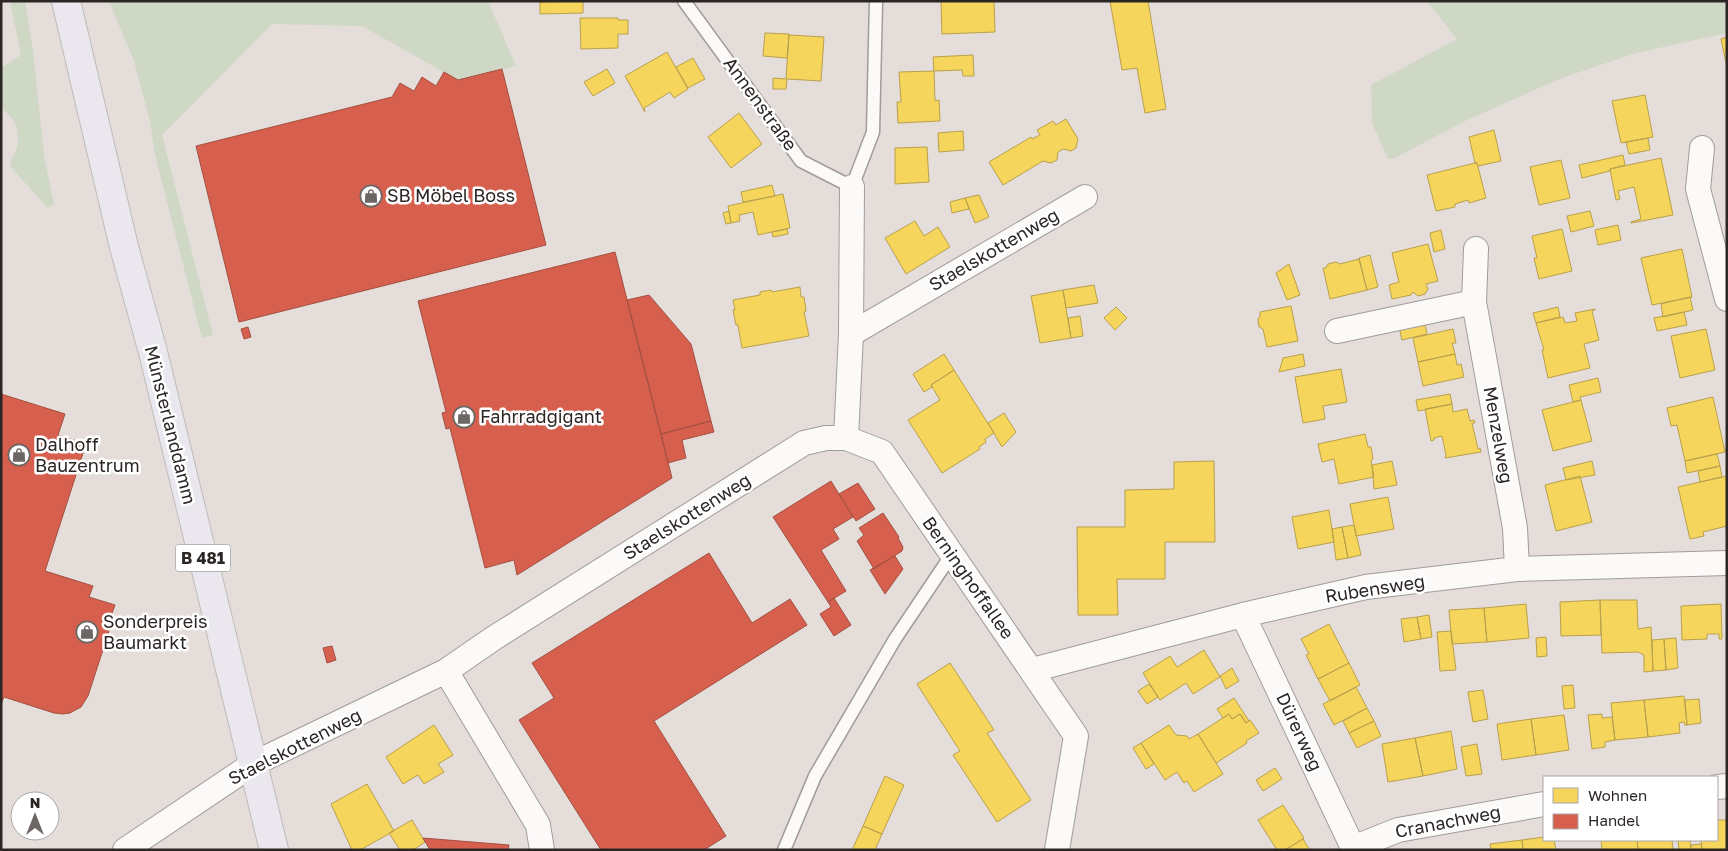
<svg xmlns="http://www.w3.org/2000/svg" width="1728" height="851" viewBox="0 0 1728 851" font-family="'Golos Text',sans-serif">
  <rect width="100%" height="100%" fill="#e4ddda"/>
  <!-- green -->
  <path fill="#ced8c4" d="M10,1H25L33,50L44,155L54,205L47,207L11,167L10,163C11,157 16,153 17,148C20,131 16,117 1,109V68L21,55Z
    M109,1H488L516,66L458,80L362,26L272,24L162,135L213,335L202,338L155,155L150,121L134,61Z
    M1427,1H1727V33L1636,53L1559,79L1465,121L1393,159H1388L1372,123L1371,85L1457,39Z"/>
  <!-- homes -->
  <path fill="#f6d55c" stroke="#b9a04b" d="M583,1V13L540,14V2Z
    M941,1H994L995,32L942,34Z
    M1110,1H1148L1166,109L1145,113L1137,68L1122,70Z
    M580,18H618V20H628V34H618V48L581,49Z
    M765,33L789,34L787,58L763,56Z
    M789,35L824,37L821,81L787,79L786,89H773V78L786,79Z
    M1727,37V63H1726L1721,39Z
    M667,52L688,89L674,98L670,92L644,108L645,112L625,76Z
    M973,55L974,76H963L962,70L934,71L933,57Z
    M693,58L705,79L688,88L676,67Z
    M607,69L615,83L593,96L584,82Z
    M934,71L935,101L939,100L940,121L898,123L897,102H901L899,72Z
    M1645,95L1653,137L1621,143L1612,101Z
    M739,113L762,144L731,168L708,137Z
    M1066,119L1078,139L1076,148L1071,151L1063,149L1058,152L1057,160L1051,163L1043,161L1003,185L989,162L1031,137L1032,139L1040,135L1037,130L1053,121L1056,125Z
    M1494,130L1501,161L1478,166L1477,163H1475L1469,137Z
    M963,131L964,150L939,152L938,133Z
    M1648,138L1650,150L1629,154L1626,142Z
    M927,147L929,182L895,184V148Z
    M1623,155L1625,165L1610,169V171L1582,178L1579,165Z
    M1661,158L1673,215L1631,223V222L1641,219L1634,187L1618,191L1620,199L1616,200L1610,169Z
    M1561,160L1570,198L1539,205L1530,167Z
    M1475,163H1477L1486,198L1469,203L1468,200L1455,204V207L1436,211L1427,175Z
    M772,185L775,196L743,202L741,192Z
    M783,194L790,228L758,235L753,212L739,215L740,221L731,223L728,206Z
    M979,195L989,217L975,223L965,198Z
    M965,198L969,209L952,213L950,202Z
    M729,211L731,223L726,224L723,213Z
    M1590,211L1594,226L1571,232L1567,216Z
    M915,221L924,236L938,227L950,247L906,274L885,238Z
    M1618,225L1621,240L1598,245L1595,230Z
    M787,229L788,234L773,237L772,232Z
    M1562,229L1572,271L1539,279L1534,258H1537L1532,236Z
    M1441,230L1445,249L1434,252L1430,233Z
    M1428,244L1438,281L1426,284L1428,289L1425,294L1418,296L1413,292L1411,295L1392,299L1389,285L1399,282L1392,253Z
    M1682,249L1692,297L1652,305L1641,258Z
    M1370,255L1378,287L1367,290L1359,258Z
    M1359,259L1367,290L1330,299L1323,268H1326L1328,264L1336,262L1340,264Z
    M1289,264L1300,295L1287,300L1276,273Z
    M1094,285L1098,303L1066,308L1063,290Z
    M800,287L801,297H804L806,311L804,312L809,336L742,348L738,325H736L733,310H735L733,300L760,295V292L771,290L772,292Z
    M1063,290L1071,338L1040,343L1031,296Z
    M1690,297L1693,310L1663,317L1661,304Z
    M1291,306L1298,341L1267,347L1263,329L1259,327L1258,319L1260,316V312Z
    M1116,307L1127,318L1115,330L1104,318Z
    M1558,307L1560,317L1536,323L1533,313Z
    M1595,309V310L1592,311L1599,340L1584,344L1590,368L1548,378L1542,350H1544L1536,323L1563,317L1565,323L1577,321L1575,313Z
    M1684,312L1687,325L1657,331L1654,318Z
    M1080,316L1083,336L1071,338L1068,318Z
    M1424,321L1427,334L1402,340L1399,327Z
    M1453,329L1456,343H1452L1455,354L1418,362L1413,338Z
    M1706,329L1715,370L1680,378L1671,336Z
    M944,354L954,370L931,385L932,387L924,392L913,374Z
    M1303,354L1305,366L1279,372L1283,358Z
    M1455,354L1457,365L1461,364L1464,377L1423,386L1418,362Z
    M1341,369L1347,402L1323,406L1325,419L1303,423L1295,377Z
    M954,370L994,433L985,439L986,442L979,447L980,449L942,473L908,420L940,400L931,385Z
    M1598,378L1601,392L1580,397L1581,400L1573,402L1569,385Z
    M1450,394L1452,404L1418,411L1416,400Z
    M1713,397L1725,452L1685,461L1677,425L1671,426L1667,408Z
    M1581,400L1592,441L1553,451L1542,410Z
    M1452,404L1453,412L1467,409L1470,421L1474,420L1475,423H1472L1478,449L1480,448L1481,452L1445,458L1446,455L1442,436L1434,438V440L1431,441L1425,409Z
    M1004,413L1016,432L1002,447L988,423Z
    M1365,434L1368,447H1371L1373,459L1371,460L1374,477L1339,484L1334,459L1322,462L1318,444Z
    M1717,454L1720,466L1687,473L1685,461Z
    M1214,461L1215,542H1165V579H1117L1118,615H1078L1077,527H1125V490L1174,489V462Z
    M1392,461L1397,485L1374,489L1372,465Z
    M1592,461L1595,475L1566,480L1563,468Z
    M1720,466L1722,477L1700,482L1698,471Z
    M1580,476L1592,522L1556,531L1545,485Z
    M1727,476V526L1703,532L1704,536L1690,539L1678,487Z
    M1388,497L1394,529L1356,536L1350,504Z
    M1329,510L1334,542L1298,549L1292,517Z
    M1354,525L1361,555L1348,558L1342,527Z
    M1342,527L1348,558L1336,560L1332,529Z
    M1600,600H1637L1638,629L1651,627L1653,671L1644,672V655L1638,652L1602,653Z
    M1600,600L1601,635L1561,636L1560,602Z
    M1526,604L1529,638L1487,642L1484,608Z
    M1721,604L1722,639H1719V634H1707V639L1682,640L1681,606Z
    M1484,608L1487,642L1452,644L1449,610Z
    M1429,615L1432,637L1421,639L1417,617Z
    M1417,617L1421,639L1404,642L1401,619Z
    M1329,624L1349,663L1318,679L1306,655L1309,654L1301,639Z
    M1451,631L1456,670L1440,671L1437,632Z
    M1546,637L1547,656L1537,657L1536,638Z
    M1676,638L1678,668L1666,670L1664,639Z
    M1664,639L1666,670L1653,671L1652,640Z
    M1204,650L1220,677L1193,694L1186,683L1160,700L1143,673L1170,656L1177,667Z
    M950,663L994,730L987,733L1031,800L997,822L953,755L960,751L917,684Z
    M1349,663L1360,685L1330,701L1318,679Z
    M1232,668L1239,681L1226,689L1220,676Z
    M1149,684L1158,697L1147,704L1138,691Z
    M1573,685L1575,708L1564,709L1562,686Z
    M1356,687L1367,708L1334,725L1323,704Z
    M1483,690L1488,719L1473,722L1468,692Z
    M1684,696L1687,725H1685L1684,722L1679,723L1680,733L1648,737L1644,700Z
    M1234,698L1249,721L1246,723L1240,714L1232,719L1229,714L1223,718L1217,709Z
    M1699,699L1701,723L1687,725L1685,700Z
    M1644,700L1648,737L1615,740L1611,703Z
    M1367,708L1374,721L1349,733L1343,721Z
    M1229,714L1232,719L1240,714L1246,723L1250,720L1259,733L1246,741L1247,743L1216,763L1198,734Z
    M1602,714V718L1612,717L1615,740L1605,742V747L1592,749L1588,715Z
    M1564,715L1569,750L1536,755L1531,719Z
    M1531,719L1536,755L1502,760L1497,724Z
    M1374,721L1381,736L1357,748L1349,733Z
    M434,725L453,755L438,764L444,772L424,784L418,775L403,784L386,757Z
    M1169,725L1176,735L1187,736L1189,739L1198,734L1223,774L1194,792L1187,781L1184,783L1177,772L1165,780L1141,743Z
    M1451,731L1457,769L1423,776L1415,738Z
    M1415,738L1423,776L1388,782L1382,744Z
    M1141,743L1154,764L1146,769L1133,748Z
    M1477,744L1482,774L1466,776L1461,747Z
    M1275,768L1282,779L1263,791L1256,780Z
    M885,776L904,785L882,834L863,826Z
    M367,784L394,831L360,850H352L331,804Z
    M1283,805L1304,838L1285,850H1277L1258,820Z
    M412,820L425,842L413,850H400L389,833Z
    M1717,820H1725L1727,822V850H1702L1701,840H1717Z
    M863,826L882,834L875,850H852Z
    M1544,837V840H1554L1556,850H1523L1522,840Z
    M1303,839L1310,850H1285Z
    M1522,840L1523,850H1491L1490,844Z
    M1601,840H1637L1638,850H1602Z
    M1637,840H1672L1673,850H1638Z
    M1678,840H1690L1691,850H1679Z
    M1701,844L1702,850H1691V845Z"/>
  <!-- shops -->
  <path fill="#d6604d" stroke="#a34f41" d="M502,69L546,245L239,322L196,146L392,97L400,83L414,91L422,77L436,86L444,72L458,80Z
    M615,252L672,478L517,575L514,560L485,568L450,428L446,429L442,413L446,412L418,301Z
    M649,295L691,344L711,421L661,434L627,300Z
    M248,327L251,337L244,339L241,329Z
    M1,394L65,414L58,435L86,444L45,571L93,586L89,597L115,605L107,627L110,628L88,696L81,707L70,713L63,714L54,713L4,697L1,704Z
    M711,421L714,432L682,440L686,458L668,463L661,434Z
    M831,481L853,517L833,529L839,539L821,550L846,591L828,602L773,517Z
    M858,483L875,509L856,521L839,494Z
    M883,513L899,537L898,538L903,547L902,551L874,569L857,541L864,535L859,528Z
    M709,553L752,623L790,599L807,625L654,721L726,836L704,850H601L519,720L554,698L532,663Z
    M895,556L903,569L885,594L870,570Z
    M834,598L851,625L834,636L820,614L831,607L828,602Z
    M332,646L336,660L327,663L323,648Z
    M423,838L509,845L508,850H430Z"/>
  <g fill="none" stroke-linecap="round" stroke-linejoin="round">
    <!-- lane casing -->
    <g stroke="#a19c9a" stroke-width="15">
      <path id="lane" d="M684,1L801,161L852,187L873,132L876,1
        M784,850L815,776L895,639L952,554"/>
    </g>
    <!-- street casing -->
    <g stroke="#a19c9a" stroke-width="26">
      <path id="street" d="M1702,148L1698,189L1727,299
        M1476,249L1474,302L1515,528L1517,569
        M1337,331L1474,302
        M851,334L1085,197
        M846,438L851,334L852,187
        M1243,615L1354,850
        M1032,670L1243,615L1366,587L1517,569L1727,563
        M446,671L538,825L542,850
        M1717,787L1727,786
        M1353,848L1398,830L1544,804
        M125,850L253,764L446,671L494,638L804,443L826,438H846L882,452L1076,736L1057,850"/>
    </g>
    <!-- primary casing -->
    <g stroke="#bfbbb9" stroke-width="30">
      <path id="primary" d="M66,1L124,247L153,352L274,850"/>
    </g>
    <!-- lane -->
    <use href="#lane" stroke="#fbfaf9" stroke-width="12"/>
    <!-- street -->
    <use href="#street" stroke="#fbfaf9" stroke-width="24"/>
    <!-- primary -->
    <use href="#primary" stroke="#eae8ee" stroke-width="28"/>
  </g>
  <!-- icons -->
  <defs>
    <g id="shop-ring" transform="scale(1.125)"><circle r="9.5" fill="#fff" stroke="#6c6664" stroke-width="1.5"/><path d="M-5-2.5h2.3a2.7 3.5 0 0 1 5.4 0H5L5.5 6h-11ZM-1.5-2.5h3a1.5 2.3 0 0 0-3 0Z" fill="#6c6664"/></g>
  </defs>
  <g fill-rule="evenodd">
    <use href="#shop-ring" x="371" y="196"/>
    <use href="#shop-ring" x="464" y="417"/>
    <use href="#shop-ring" x="19" y="455"/>
    <use href="#shop-ring" x="87" y="632"/>
  </g>
  <g text-anchor="middle" stroke-width="5" stroke-linejoin="round" paint-order="stroke">
    <!-- shield labels -->
    <rect fill="#fff" stroke="#6b6766" stroke-width="1" x="175.5" y="544.5" width="55" height="27" rx="4"/>
    <g font-size="16" font-weight="bold" fill="#2b2624">
      <text x="203" y="564">B 481</text>
    </g>
    <!-- street labels -->
    <g font-size="18" fill="#2b2624" stroke="#fff">
      <text transform="translate(760 104) rotate(54)" y="6">Annenstraße</text>
      <text transform="translate(994 250) rotate(-30)" y="6">Staelskottenweg</text>
      <text transform="translate(170 425) rotate(76)" y="6">Münsterlanddamm</text>
      <text transform="translate(1498 435) rotate(80)" y="6">Menzelweg</text>
      <text transform="translate(687 517) rotate(-32)" y="6">Staelskottenweg</text>
      <text transform="translate(968 578) rotate(55)" y="6">Berninghoffallee</text>
      <text transform="translate(1375 589) rotate(-9)" y="6">Rubensweg</text>
      <text transform="translate(1299 732) rotate(65)" y="6">Dürerweg</text>
      <text transform="translate(295 747) rotate(-27)" y="6">Staelskottenweg</text>
      <text transform="translate(1448 822) rotate(-11)" y="6">Cranachweg</text>
    </g>
    <!-- poi labels -->
    <g font-size="18" fill="#2b2624" stroke="#fff" text-anchor="start">
      <text x="387" y="202">SB Möbel Boss</text>
      <text x="480" y="423">Fahrradgigant</text>
      <text x="35" y="451">Dalhoff<tspan x="35" dy="21">Bauzentrum</tspan></text>
      <text x="103" y="628">Sonderpreis<tspan x="103" dy="21">Baumarkt</tspan></text>
    </g>
  </g>
  <!-- border -->
  <rect width="1728" height="851" fill="none" stroke="#2b2624" stroke-width="5"/>
  <!-- legend -->
  <rect x="1543" y="776" width="175" height="65" fill="#ffffff" stroke="#aaa8a7"/>
  <rect x="1553" y="788" width="25" height="15" fill="#f6d55c" stroke="#aaa8a7"/>
  <text x="1588" y="801" font-size="15" fill="#2b2624">Wohnen</text>
  <rect x="1553" y="814" width="25" height="15" fill="#d6604d" stroke="#aaa8a7"/>
  <text x="1588" y="826" font-size="15" fill="#2b2624">Handel</text>
  <!-- north arrow -->
  <g transform="translate(35 816)"><circle r="24" fill="#ffffff" stroke="#aaa8a7"/>
  <path d="M0-4L9 19L0 12L-9 19Z" fill="#6c6664"/>
  <text y="-8" font-size="14" font-weight="bold" text-anchor="middle" fill="#2b2624">N</text>
  </g>
</svg>
